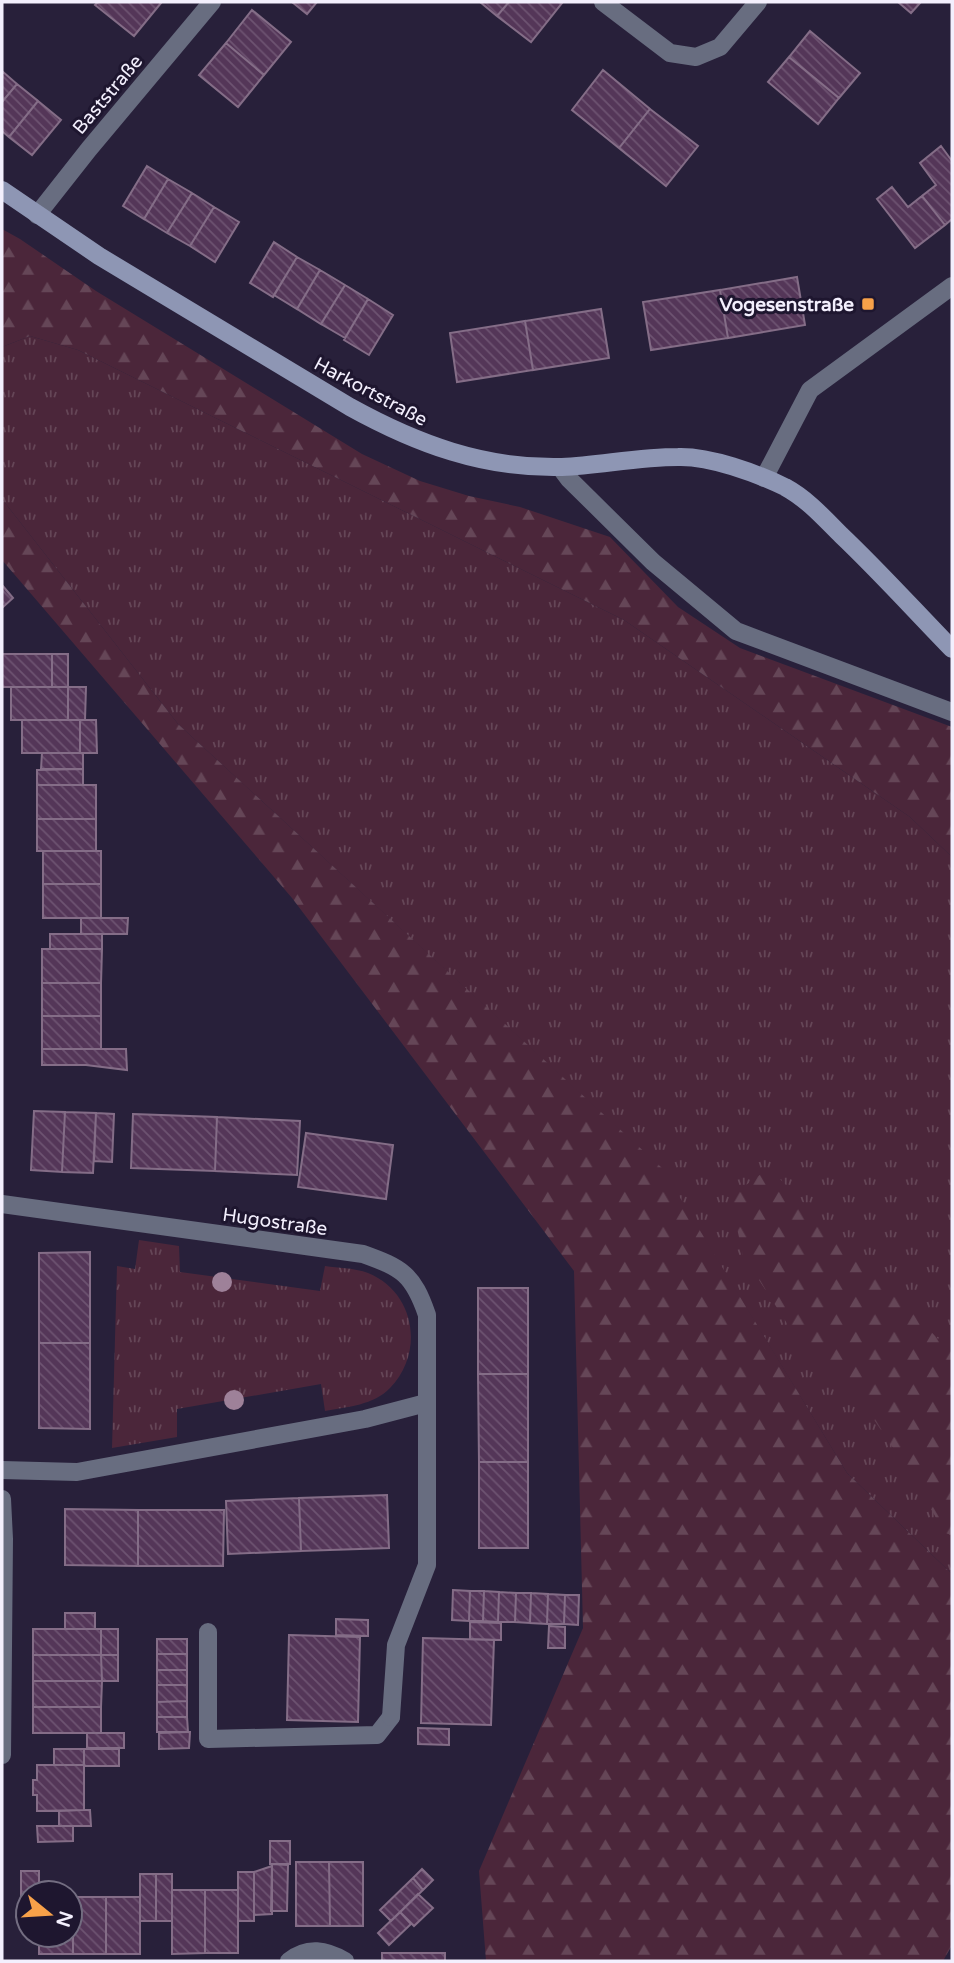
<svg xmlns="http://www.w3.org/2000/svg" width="954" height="1963" viewBox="0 0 954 1963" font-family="'Varela Round',sans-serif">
  <defs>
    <pattern id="grass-tufts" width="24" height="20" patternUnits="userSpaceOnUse" patternTransform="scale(1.75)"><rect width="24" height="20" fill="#4b263a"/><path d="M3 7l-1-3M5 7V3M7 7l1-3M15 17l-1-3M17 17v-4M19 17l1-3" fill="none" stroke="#654657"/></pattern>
    <pattern id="forest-firs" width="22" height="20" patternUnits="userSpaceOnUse" patternTransform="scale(1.75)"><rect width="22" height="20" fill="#4b263a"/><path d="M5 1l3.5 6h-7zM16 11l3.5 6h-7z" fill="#654657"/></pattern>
    <pattern id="building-back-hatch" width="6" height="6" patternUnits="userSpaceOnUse" patternTransform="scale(1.75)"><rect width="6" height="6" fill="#543658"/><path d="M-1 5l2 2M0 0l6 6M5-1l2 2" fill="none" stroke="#6d5371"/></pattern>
  </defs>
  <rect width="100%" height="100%" fill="#28203a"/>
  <!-- grass -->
  <path fill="url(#grass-tufts)" d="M30,336L78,350L624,620L910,817L952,857V1574L847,1473L661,1168L178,724L2,499V347Z
    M139,1240L179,1246L180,1272L320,1291L325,1266C339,1268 355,1268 368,1273C415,1292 425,1352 390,1388C374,1405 347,1407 325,1411L321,1384L177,1409V1437L112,1448L117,1266L135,1269Z"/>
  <!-- forest -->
  <path fill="url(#forest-firs)" d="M2,229L20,239L96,291L362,454L420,481L469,496L520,507L610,537L678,607L740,648L952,727V857L910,817L624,620L78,350L30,336L2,347Z
    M2,499L178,724L662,1168L847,1473L952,1574V1945L943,1961H486L479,1871L583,1628L574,1271L292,898L2,560Z
    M769,1168L952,1353V1535L945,1533L911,1475L859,1397L797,1339L743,1255L730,1197Z"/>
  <!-- building -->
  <path fill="url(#building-back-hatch)" stroke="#846d87" stroke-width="2" d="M98,2H159L161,3L134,36L95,5Z
    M292,2H317L307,14Z
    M480,2H509L497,16Z
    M509,2H560L562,3L531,42L497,16Z
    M898,2H921L911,13Z
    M252,10L291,42L264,75L226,43Z
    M810,31L860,73L839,98L789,57Z
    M226,43L264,75L238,107L199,75Z
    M789,57L839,98L818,124L768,82Z
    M603,70L650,109L619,148L572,110Z
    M2,71L17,84L2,102Z
    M17,84L38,101L9,137L2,131V102Z
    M38,101L61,120L32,155L9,137Z
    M650,109L698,146L666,186L619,148Z
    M941,146L952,161V219L945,225L922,196L936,185L920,163Z
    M147,166L168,179L144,219L123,206Z
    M168,179L192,193L167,233L144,219Z
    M892,187L908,207L922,196L945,225L915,248L877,199Z
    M192,193L214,207L190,246L167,233Z
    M214,207L239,222L215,262L190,246Z
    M274,242L297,257L273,297L250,283Z
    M297,257L320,270L297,309L274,295Z
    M320,270L345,285L321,324L297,309Z
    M797,277L805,325L728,338L720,290Z
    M345,285L368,299L345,338L321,324Z
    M720,290L728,338L651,350L643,302Z
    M368,299L393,315L369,355L344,340Z
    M601,309L609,358L533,370L525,321Z
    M525,321L533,370L457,382L450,333Z
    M2,585L13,598L2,608Z
    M2,654H52V687H2Z
    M52,654H68V687H52Z
    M11,687H68V720H11Z
    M68,687H86L85,720H68Z
    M22,720H80V753H22Z
    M80,720H96L97,753H80Z
    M42,753H83V769H41Z
    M83,769V785H37V770Z
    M37,785H96V819H37Z
    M37,819H96V851H37Z
    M43,851H101V884H43Z
    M43,884H101V918H43Z
    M81,918H128L127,934H81Z
    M50,934H102V949H50Z
    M42,949H102L101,983H42Z
    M42,983H101V1016H42Z
    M42,1016H101V1049H42Z
    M42,1049H126L127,1070L86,1065H42Z
    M34,1111L65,1112L62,1172L31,1170Z
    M65,1112L96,1113L93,1173L62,1172Z
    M96,1113L114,1114L112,1162L94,1161Z
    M133,1114L217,1117L215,1171L131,1168Z
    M217,1117L300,1121L297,1175L215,1171Z
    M306,1133L393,1145L386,1199L298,1187Z
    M90,1252V1343H39V1253Z
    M478,1288H528V1374H478Z
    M39,1343H90V1429L39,1428Z
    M478,1374H528V1462H479Z
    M479,1462H528V1548H479Z
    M387,1495L389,1548L301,1551L299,1498Z
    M299,1498L301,1551L228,1554L226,1501Z
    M65,1509L138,1510V1566L65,1565Z
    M138,1510H224L223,1566H138Z
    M453,1590L470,1591L469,1621L452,1620Z
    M470,1591H484L483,1621H469Z
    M484,1591L499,1592L498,1622L483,1621Z
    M499,1592L516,1593L515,1622H498Z
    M516,1593H531L530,1623L515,1622Z
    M531,1593L548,1594L547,1624L530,1623Z
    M548,1594L565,1595L564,1624H547Z
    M565,1595H579L578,1625L564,1624Z
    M65,1613H95V1629H65Z
    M336,1619L368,1620V1636L336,1635Z
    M470,1622L501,1623V1640L470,1639Z
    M549,1626L565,1627V1648H548Z
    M33,1629H101V1655H33Z
    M101,1629H118V1655H101Z
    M289,1635L360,1637L358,1722L287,1720Z
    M423,1638L494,1640L491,1725L421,1723Z
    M157,1639H187V1654H157Z
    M157,1654H187V1670H157Z
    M33,1655H101L102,1681H33Z
    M101,1655H118V1681H102Z
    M157,1670H187V1685H157Z
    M33,1681H102L101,1707H33Z
    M157,1685H187V1701L157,1702Z
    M187,1701V1717H157V1702Z
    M33,1707H101V1733H33Z
    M157,1717H187L188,1732H157Z
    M418,1728L449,1729V1745L418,1744Z
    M188,1732H190L189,1748L159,1749V1733Z
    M87,1733H124V1748H87Z
    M54,1749H84V1765H54Z
    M84,1749H119V1766H84Z
    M37,1765H84V1810L37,1811V1795H33V1780H37Z
    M84,1810H90L91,1826H59V1811Z
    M37,1826H73V1841L38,1842Z
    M270,1841H290V1864H270Z
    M296,1862H329L330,1926H296Z
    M329,1862H363V1926H330Z
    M272,1864L288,1865L287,1911H271Z
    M272,1866V1914L254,1915V1872Z
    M422,1869L433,1880L423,1890L413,1878Z
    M21,1871H39V1893H28V1922H21Z
    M238,1872H254V1921H238Z
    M140,1874H156V1921H140Z
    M156,1874H172V1921H156Z
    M413,1878L423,1890L391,1921L380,1910Z
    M172,1890H205V1953L172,1954Z
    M205,1890H238V1953H205Z
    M418,1894L433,1908L414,1926L400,1912Z
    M70,1897H73V1954H39V1935H70Z
    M73,1897H106V1954H73Z
    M106,1897H140V1954H106Z
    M400,1912L411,1924L389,1945L378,1933Z
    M382,1953H445V1961H382Z"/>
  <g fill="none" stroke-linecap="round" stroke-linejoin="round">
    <!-- lane -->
    <path stroke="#686d80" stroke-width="18" d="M560,467L569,479L653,562L736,631L952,712
      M208,1632V1739L377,1735L391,1717"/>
    <!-- street -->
    <path stroke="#686d80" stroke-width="18" d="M603,2L670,53L696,57L720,47L758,2
      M37,215L89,149L212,2
      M764,478L810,390L952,286
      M2,1204L363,1254C402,1268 413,1274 427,1315V1565L396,1645L391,1717
      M2,1470L77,1472L365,1419L426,1403
      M2,1499L4,1539L2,1755
      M289,1961C308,1946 326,1950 345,1961"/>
    <!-- secondary -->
    <path stroke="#8e96b4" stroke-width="18" d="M2,190L99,256L350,407C417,444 484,469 562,467C601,465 639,457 678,457C710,456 756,473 785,487C807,499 823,517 841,535C879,571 915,611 952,649"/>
  </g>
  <!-- trees -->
  <g fill="#9e8199">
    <circle cx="222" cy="1282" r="10"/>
    <circle cx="234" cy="1400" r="10"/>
  </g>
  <!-- markers -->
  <rect fill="#f7a149" stroke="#1e162f" stroke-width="2.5" x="861" y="297" width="14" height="14" rx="3.5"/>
  <g text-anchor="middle" stroke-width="6" stroke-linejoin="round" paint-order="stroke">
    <!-- street labels -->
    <g font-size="19" fill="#f3effd" stroke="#1e162f">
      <text transform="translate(107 94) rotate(-50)" y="7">Baststraße</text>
      <text transform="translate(371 391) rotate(28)" y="7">Harkortstraße</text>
      <text transform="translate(275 1221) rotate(8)" y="7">Hugostraße</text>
    </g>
    <!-- poi labels -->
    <g font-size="19" font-weight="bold" fill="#f3effd" stroke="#1e162f" text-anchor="end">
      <text x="854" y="311">Vogesenstraße</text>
    </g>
  </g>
  <!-- border -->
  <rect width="954" height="1963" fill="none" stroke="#f3effd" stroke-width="7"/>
  <!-- north arrow -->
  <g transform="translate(49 1914) rotate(108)"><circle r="33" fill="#1e162f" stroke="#736d81" stroke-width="2"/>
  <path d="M0-5L12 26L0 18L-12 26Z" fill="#f7a149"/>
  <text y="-10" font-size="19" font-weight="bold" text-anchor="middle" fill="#f3effd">N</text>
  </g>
</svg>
